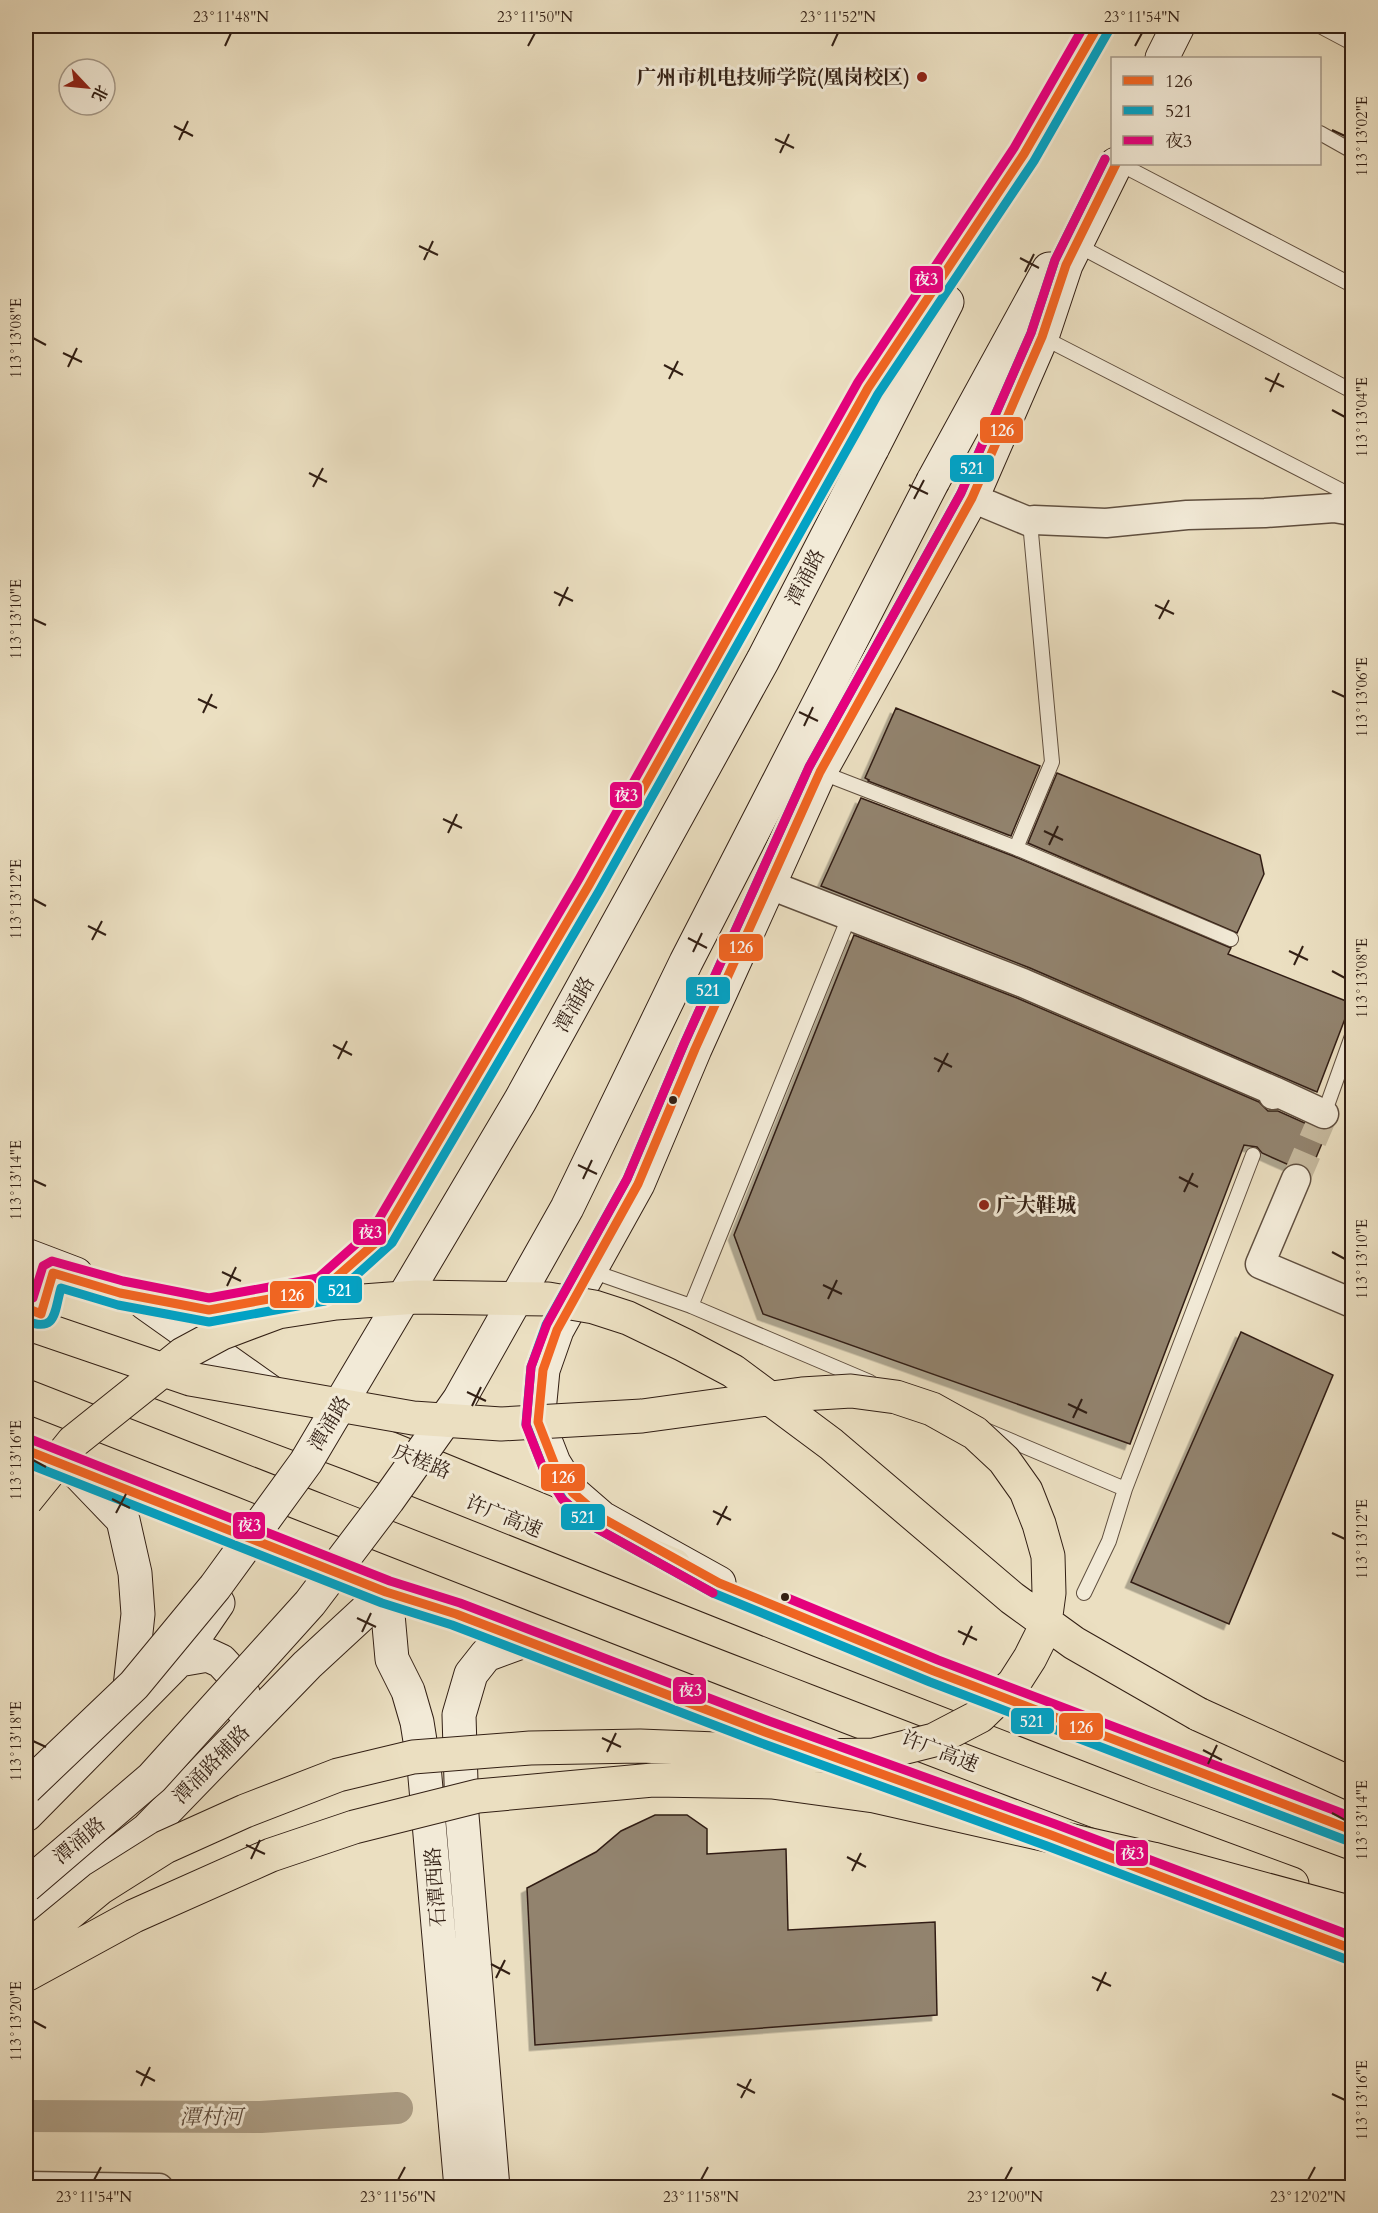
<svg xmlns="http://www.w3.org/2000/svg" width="1378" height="2213" viewBox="0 0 1378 2213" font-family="Cardo,'Noto Serif SC',serif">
  <defs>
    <filter id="shadow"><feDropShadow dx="-5.5" dy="5.5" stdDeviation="0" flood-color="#0004"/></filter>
  </defs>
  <rect width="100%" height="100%" fill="#ebdfc1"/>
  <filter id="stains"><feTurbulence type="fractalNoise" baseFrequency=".00333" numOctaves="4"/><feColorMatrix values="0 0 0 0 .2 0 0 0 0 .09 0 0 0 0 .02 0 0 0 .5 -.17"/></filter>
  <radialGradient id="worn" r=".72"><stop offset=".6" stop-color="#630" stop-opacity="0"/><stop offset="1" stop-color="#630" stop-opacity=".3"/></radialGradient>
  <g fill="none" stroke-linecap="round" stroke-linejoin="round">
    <!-- canal -->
    <path stroke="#ac9e86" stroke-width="32" d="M26,2116L261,2117L397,2108"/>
  </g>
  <!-- building -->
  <path fill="#92836e" stroke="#321f14" stroke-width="1.5" filter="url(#shadow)" d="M896,708L1040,766L1011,836L868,781L869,780L865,778Z
    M1057,773L1260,855L1264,874L1237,933L1028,843Z
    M861,798L1013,856L1231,948L1228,954L1351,1003L1317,1092L1030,968L821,886Z
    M854,935L1017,998L1259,1102L1268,1111H1278L1318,1129H1328L1310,1172L1302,1164L1295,1163L1289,1165L1262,1153L1257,1147L1244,1145L1130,1444L763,1314L734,1235Z
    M1241,1332L1333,1375L1229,1624L1131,1582Z
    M655,1815H687L707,1829V1854L786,1849L788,1930L935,1922L937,2015L535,2045L527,1888L596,1852L621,1831Z"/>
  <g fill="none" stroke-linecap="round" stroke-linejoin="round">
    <!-- street-tunnel -->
    <path stroke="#c6b99e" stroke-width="28" stroke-dasharray="28 14" stroke-linecap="butt" d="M1296,1179L1324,1114"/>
    <!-- lane casing -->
    <g stroke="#604f3f" stroke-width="16">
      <path id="lane" d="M1320,26L1352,43
        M1320,133L1352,151
        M1120,164L1352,285
        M1077,245L1352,391
        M1042,337L1352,496
        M820,772L1016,848L1231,939
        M1016,848L1052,762L1030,522
        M1324,1114L1352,1036
        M591,1271L691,1306L870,1382
        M691,1306L849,917
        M988,1431L1125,1489
        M1084,1593L1109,1541L1125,1489L1253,1155"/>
    </g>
    <!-- street casing -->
    <g stroke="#604f3f" stroke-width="31">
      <path id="street" d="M972,498L1030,522L1034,520L1106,523L1187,515L1265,513L1334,508L1352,511
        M770,885L1023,983L1274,1091L1273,1095
        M1274,1091L1324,1114
        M1296,1179L1260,1264L1352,1303
        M26,2186L159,2188"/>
    </g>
    <!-- secondary casing -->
    <g stroke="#321f14" stroke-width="35">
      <path id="secondary" d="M1162,58L1178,26
        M872,449L947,302
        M933,481L1049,269
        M26,1255L76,1274
        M145,1303L279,1398
        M41,1314L53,1273L120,1293L209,1310L323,1289L382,1237L589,885L868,388L1024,154L1098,26
        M75,1470L123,1520L135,1573L138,1614L128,1705
        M719,1583L602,1518L572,1492L554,1463L538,1422L543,1370L557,1330L638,1184L695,1049L820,772L972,498L1042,337L1066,265L1116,164
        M386,1592L392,1659L408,1691L417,1722L424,1766L461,2188
        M179,1660L208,1655L221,1661L234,1675L243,1693L241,1708
        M26,1815L179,1660L218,1603
        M26,1922L147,1830L307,1665L386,1592
        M493,2188L462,1815L459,1715L471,1674L486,1655L524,1641"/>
    </g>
    <!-- primary casing -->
    <g stroke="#321f14" stroke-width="35">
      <path id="primary" d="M268,1400L352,1433L674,1565
        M26,1450L386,1592L456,1614L765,1732L973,1807
        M1134,1866L1352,1949"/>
    </g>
    <!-- highway casing -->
    <g stroke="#321f14" stroke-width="35">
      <path id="highway" d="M159,1382L354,1455L821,1641L1156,1771L1352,1843
        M26,1396C447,1560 867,1728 1292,1884
        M1198,1714L1352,1784"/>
    </g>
    <!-- lane -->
    <use href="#lane" stroke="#f2ead7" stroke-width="14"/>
    <!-- street -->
    <use href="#street" stroke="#f2ead7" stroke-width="28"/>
    <!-- secondary -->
    <use href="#secondary" stroke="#f2ead7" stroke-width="33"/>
    <!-- primary -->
    <use href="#primary" stroke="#ebdfc1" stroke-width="33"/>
    <!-- highway -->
    <use href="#highway" stroke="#ebdfc1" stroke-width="33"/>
    <!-- secondary-bridge casing -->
    <g stroke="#321f14" stroke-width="35" stroke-linecap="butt">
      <path id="secondary-bridge" d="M26,1788L134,1685L215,1587L306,1462L520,1101L763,660L872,449
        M26,1886L152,1778L310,1603L388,1500L459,1400L567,1208L686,962L933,481"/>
    </g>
    <!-- highway-bridge casing -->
    <g stroke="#321f14" stroke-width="35" stroke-linecap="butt">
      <path id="highway-bridge" d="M26,1323L190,1379L413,1418L501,1424L642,1416L802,1394L851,1391L896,1397L932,1409L975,1433L1004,1460L1026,1491L1039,1524L1048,1556L1049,1593L1044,1630L1030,1658L1014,1683L980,1716L934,1740L874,1755L813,1756L742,1750L640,1746L530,1748L413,1757L338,1775L245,1811L165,1847L100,1888L26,1949
        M26,1500L73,1442L183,1354L222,1333L278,1312L336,1303L417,1297L548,1299L594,1307L628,1318L684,1345L733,1371L831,1444L1012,1598L1074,1643L1198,1714
        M26,1975L134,1916L271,1855L354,1827L478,1796L653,1780L772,1782L874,1796L1153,1859L1352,1913"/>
    </g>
    <!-- secondary-bridge -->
    <use href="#secondary-bridge" stroke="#f2ead7" stroke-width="33"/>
    <!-- highway-bridge -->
    <use href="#highway-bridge" stroke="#ebdfc1" stroke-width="33"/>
    <!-- bus-1 casing -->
    <g stroke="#f2ead7" stroke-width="14">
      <path id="bus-1" d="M1116,164L1066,265L1042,337L972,498L820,772L695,1049L638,1184L557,1330L543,1370L538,1422L554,1463L572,1492L602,1518L719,1583L934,1671L1352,1830
        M26,1308L41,1314L53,1273L120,1293L209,1310L323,1289L382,1237L589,885L868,388L1024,154L1098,26
        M26,1450L386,1592L456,1614L765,1732L1051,1835L1352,1949"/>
    </g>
    <!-- bus-2 casing -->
    <g stroke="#f2ead7" stroke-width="14">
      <path id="bus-2" d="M1105,159L1055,260L1031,333L961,493L809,767L684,1044L627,1179L546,1325L531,1367L526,1424L543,1468L564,1501L596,1528L713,1593L930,1682L1348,1841
        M26,1321C57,1333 54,1312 61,1288L118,1305L209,1322L325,1301L331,1298L392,1243L599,891L878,394L1034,161L1108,32
        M26,1463L382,1603L452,1625L761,1743L1047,1846L1348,1960"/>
    </g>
    <!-- bus-3 casing -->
    <g stroke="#f2ead7" stroke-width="14">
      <path id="bus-3" d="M30,1297L33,1298L43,1266L52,1261L123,1281L209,1298L318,1278L373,1229L579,879L858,382L1014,148L1084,26
        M30,1439L390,1581L460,1603L769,1721L1055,1824L1352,1936
        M713,1593L596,1528L562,1499L543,1468L526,1425L531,1367L547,1324L627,1179L684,1044L809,767L961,493L1031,333L1055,260L1105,159
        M785,1597L938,1660L1352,1817"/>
    </g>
    <!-- bus-1 -->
    <use href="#bus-1" stroke="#f26522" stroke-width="9"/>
    <!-- bus-2 -->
    <use href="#bus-2" stroke="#02a2c5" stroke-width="9"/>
    <!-- bus-3 -->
    <use href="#bus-3" stroke="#e5007d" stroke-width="9"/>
  </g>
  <!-- ticks -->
  <path fill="none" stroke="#321f14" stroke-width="2" d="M225,46L231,33M528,46L535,33M832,46L838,33M1135,46L1142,33M174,126L193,136M1332,130L1345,136M775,139L794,148M179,140L188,121M780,153L789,134M419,246L438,255M1020,258L1039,268M424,260L433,241M1025,272L1034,254M33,338L46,345M63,353L82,362M664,365L683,375M68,367L77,348M1265,378L1284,387M669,379L678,361M1270,392L1279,373M1332,410L1345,417M309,473L327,482M909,485L928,494M313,487L323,468M914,499L924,480M554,592L573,601M1155,605L1174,614M559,606L568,587M33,619L46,625M1159,619L1169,600M1332,691L1345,697M198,699L217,708M799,712L818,721M203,713L212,694M804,726L813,707M443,819L462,828M1044,831L1063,840M448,833L457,814M1049,845L1058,826M33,899L46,906M88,926L106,935M688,938L707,948M92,940L102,921M1289,951L1308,960M693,952L702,933M1294,965L1303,946M1332,971L1345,978M333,1045L352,1055M934,1058L952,1067M338,1059L347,1041M938,1072L948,1053M578,1165L597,1174M1179,1177L1198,1187M583,1179L592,1160M33,1180L46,1186M1184,1192L1193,1173M1332,1252L1345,1259M222,1272L241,1281M823,1285L842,1294M227,1286L236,1267M828,1299L837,1280M467,1392L486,1401M1068,1404L1087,1413M472,1406L481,1387M1073,1418L1082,1399M33,1460L46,1467M112,1499L130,1508M713,1511L731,1520M116,1513L126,1494M717,1525L727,1506M1332,1533L1345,1539M357,1618L376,1627M958,1631L977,1640M362,1632L371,1613M963,1645L972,1626M602,1738L621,1747M33,1741L46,1747M1203,1750L1222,1760M607,1752L616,1733M1208,1764L1217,1745M1332,1813L1345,1820M246,1845L265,1854M847,1857L866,1867M251,1859L260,1840M852,1871L861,1853M491,1964L510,1974M1092,1977L1111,1986M496,1978L505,1960M1097,1991L1106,1972M33,2021L46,2028M136,2071L155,2081M737,2084L755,2093M141,2086L150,2067M1332,2094L1345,2100M741,2098L751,2079M94,2180L101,2167M398,2180L405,2167M701,2180L708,2167M1005,2180L1012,2167M1308,2180L1315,2167"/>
  <!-- markers -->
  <g fill="#8f2418" stroke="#f2ead7" stroke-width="2">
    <circle cx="922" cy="77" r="6"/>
    <circle cx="984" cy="1205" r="6"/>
  </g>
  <g fill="#321f14" stroke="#f2ead7" stroke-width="2">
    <circle cx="673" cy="1100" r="5"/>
    <circle cx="785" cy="1597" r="5"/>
  </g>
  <g text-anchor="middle" stroke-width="6" stroke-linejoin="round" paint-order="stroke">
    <!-- poi labels -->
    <g font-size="20" font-weight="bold" fill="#321f14" stroke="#f2ead7" text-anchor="end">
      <text x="910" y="84">广州市机电技师学院(凰岗校区)</text>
      <text x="996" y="1212" text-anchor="start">广大鞋城</text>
    </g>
    <!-- street labels -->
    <g font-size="20" fill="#321f14" stroke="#f2ead7">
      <text transform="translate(805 577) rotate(-63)" y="7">潭涌路</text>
      <text transform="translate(574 1004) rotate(-61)" y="7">潭涌路</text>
      <text transform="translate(329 1423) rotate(-59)" y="7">潭涌路</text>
      <text transform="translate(422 1461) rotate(22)" y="7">庆槎路</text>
      <text transform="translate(504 1516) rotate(22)" y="7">许广高速</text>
      <text transform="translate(940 1751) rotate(21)" y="7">许广高速</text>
      <text transform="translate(211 1764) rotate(-46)" y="7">潭涌路辅路</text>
      <text transform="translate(79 1840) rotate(-40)" y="7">潭涌路</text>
      <text transform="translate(435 1887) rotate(-94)" y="7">石潭西路</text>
    </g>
    <!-- water labels -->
    <g font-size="21" font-style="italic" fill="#5d4b3c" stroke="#f2ead7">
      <text x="211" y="2124">潭村河</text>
    </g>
  </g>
  <g stroke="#f2ead7" stroke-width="2">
    <rect x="909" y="265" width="35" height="29" rx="6" fill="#e5007d"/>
    <rect x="979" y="416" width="45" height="28" rx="6" fill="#f26522"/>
    <rect x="949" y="454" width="46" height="29" rx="6" fill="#02a2c5"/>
    <rect x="609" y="781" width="34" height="28" rx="6" fill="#e5007d"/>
    <rect x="718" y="933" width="46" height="29" rx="6" fill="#f26522"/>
    <rect x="685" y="976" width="46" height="29" rx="6" fill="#02a2c5"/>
    <rect x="352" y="1218" width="35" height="28" rx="6" fill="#e5007d"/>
    <rect x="317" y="1275" width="46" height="29" rx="6" fill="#02a2c5"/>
    <rect x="269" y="1280" width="46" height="29" rx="6" fill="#f26522"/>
    <rect x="540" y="1463" width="46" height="29" rx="6" fill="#f26522"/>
    <rect x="560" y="1503" width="46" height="28" rx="6" fill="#02a2c5"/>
    <rect x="232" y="1511" width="34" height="29" rx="6" fill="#e5007d"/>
    <rect x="672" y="1676" width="35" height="29" rx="6" fill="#e5007d"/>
    <rect x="1010" y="1707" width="45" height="28" rx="6" fill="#02a2c5"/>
    <rect x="1058" y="1712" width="46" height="29" rx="6" fill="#f26522"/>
    <rect x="1115" y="1839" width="34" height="28" rx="6" fill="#e5007d"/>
  </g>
  <g font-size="16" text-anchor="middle" font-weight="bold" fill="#fff">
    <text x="926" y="285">夜3</text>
    <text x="1002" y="436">126</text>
    <text x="972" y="474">521</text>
    <text x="626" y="801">夜3</text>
    <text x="741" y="953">126</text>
    <text x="708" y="996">521</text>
    <text x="370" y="1238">夜3</text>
    <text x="340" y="1296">521</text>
    <text x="292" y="1301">126</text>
    <text x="563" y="1483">126</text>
    <text x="583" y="1523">521</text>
    <text x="249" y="1531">夜3</text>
    <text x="690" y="1696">夜3</text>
    <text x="1032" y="1727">521</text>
    <text x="1081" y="1733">126</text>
    <text x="1132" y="1859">夜3</text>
  </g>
  <!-- margin -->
  <rect width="1378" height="2213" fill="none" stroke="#ebdfc1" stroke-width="66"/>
  <!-- legend -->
  <rect x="1111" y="57" width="210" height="108" fill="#f2ead7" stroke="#a59989" stroke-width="1.5"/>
  <rect x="1123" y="76" width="30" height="9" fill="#f26522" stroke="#a59989" stroke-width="1.5"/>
  <text x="1165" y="87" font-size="18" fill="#321f14">126</text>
  <rect x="1123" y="106" width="30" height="9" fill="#02a2c5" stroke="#a59989" stroke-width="1.5"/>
  <text x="1165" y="117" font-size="18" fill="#321f14">521</text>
  <rect x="1123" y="136" width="30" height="9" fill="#e5007d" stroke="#a59989" stroke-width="1.5"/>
  <text x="1165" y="147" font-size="18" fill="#321f14">夜3</text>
  <!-- north arrow -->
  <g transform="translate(87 87) rotate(116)"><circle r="28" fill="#f2ead7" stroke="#a59989" stroke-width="1.5"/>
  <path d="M0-4.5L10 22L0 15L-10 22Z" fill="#8f2418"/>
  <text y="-9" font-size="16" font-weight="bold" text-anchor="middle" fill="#321f14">北</text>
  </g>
  <rect x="33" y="33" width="1312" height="2147" fill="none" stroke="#321f14" stroke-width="2"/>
  <g font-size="15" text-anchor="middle" fill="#321f14">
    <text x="231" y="22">23°11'48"N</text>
    <text x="535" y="22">23°11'50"N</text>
    <text x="838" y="22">23°11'52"N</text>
    <text x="1142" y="22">23°11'54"N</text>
    <text transform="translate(1362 136) rotate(-90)" y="5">113°13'02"E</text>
    <text transform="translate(16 338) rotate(-90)" y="5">113°13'08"E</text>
    <text transform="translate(1362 417) rotate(-90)" y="5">113°13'04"E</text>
    <text transform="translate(16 619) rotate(-90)" y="5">113°13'10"E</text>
    <text transform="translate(1362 697) rotate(-90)" y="5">113°13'06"E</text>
    <text transform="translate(16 899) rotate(-90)" y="5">113°13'12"E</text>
    <text transform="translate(1362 978) rotate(-90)" y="5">113°13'08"E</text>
    <text transform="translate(16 1180) rotate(-90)" y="5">113°13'14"E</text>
    <text transform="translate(1362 1259) rotate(-90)" y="5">113°13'10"E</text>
    <text transform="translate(16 1460) rotate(-90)" y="5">113°13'16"E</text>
    <text transform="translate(1362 1539) rotate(-90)" y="5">113°13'12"E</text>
    <text transform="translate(16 1741) rotate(-90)" y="5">113°13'18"E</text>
    <text transform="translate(1362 1820) rotate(-90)" y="5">113°13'14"E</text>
    <text transform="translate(16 2021) rotate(-90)" y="5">113°13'20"E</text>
    <text transform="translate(1362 2100) rotate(-90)" y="5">113°13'16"E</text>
    <text x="94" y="2202">23°11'54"N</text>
    <text x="398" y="2202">23°11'56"N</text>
    <text x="701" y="2202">23°11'58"N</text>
    <text x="1005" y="2202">23°12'00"N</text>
    <text x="1308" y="2202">23°12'02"N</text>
  </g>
  <rect width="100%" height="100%" filter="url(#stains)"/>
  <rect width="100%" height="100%" fill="url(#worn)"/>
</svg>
